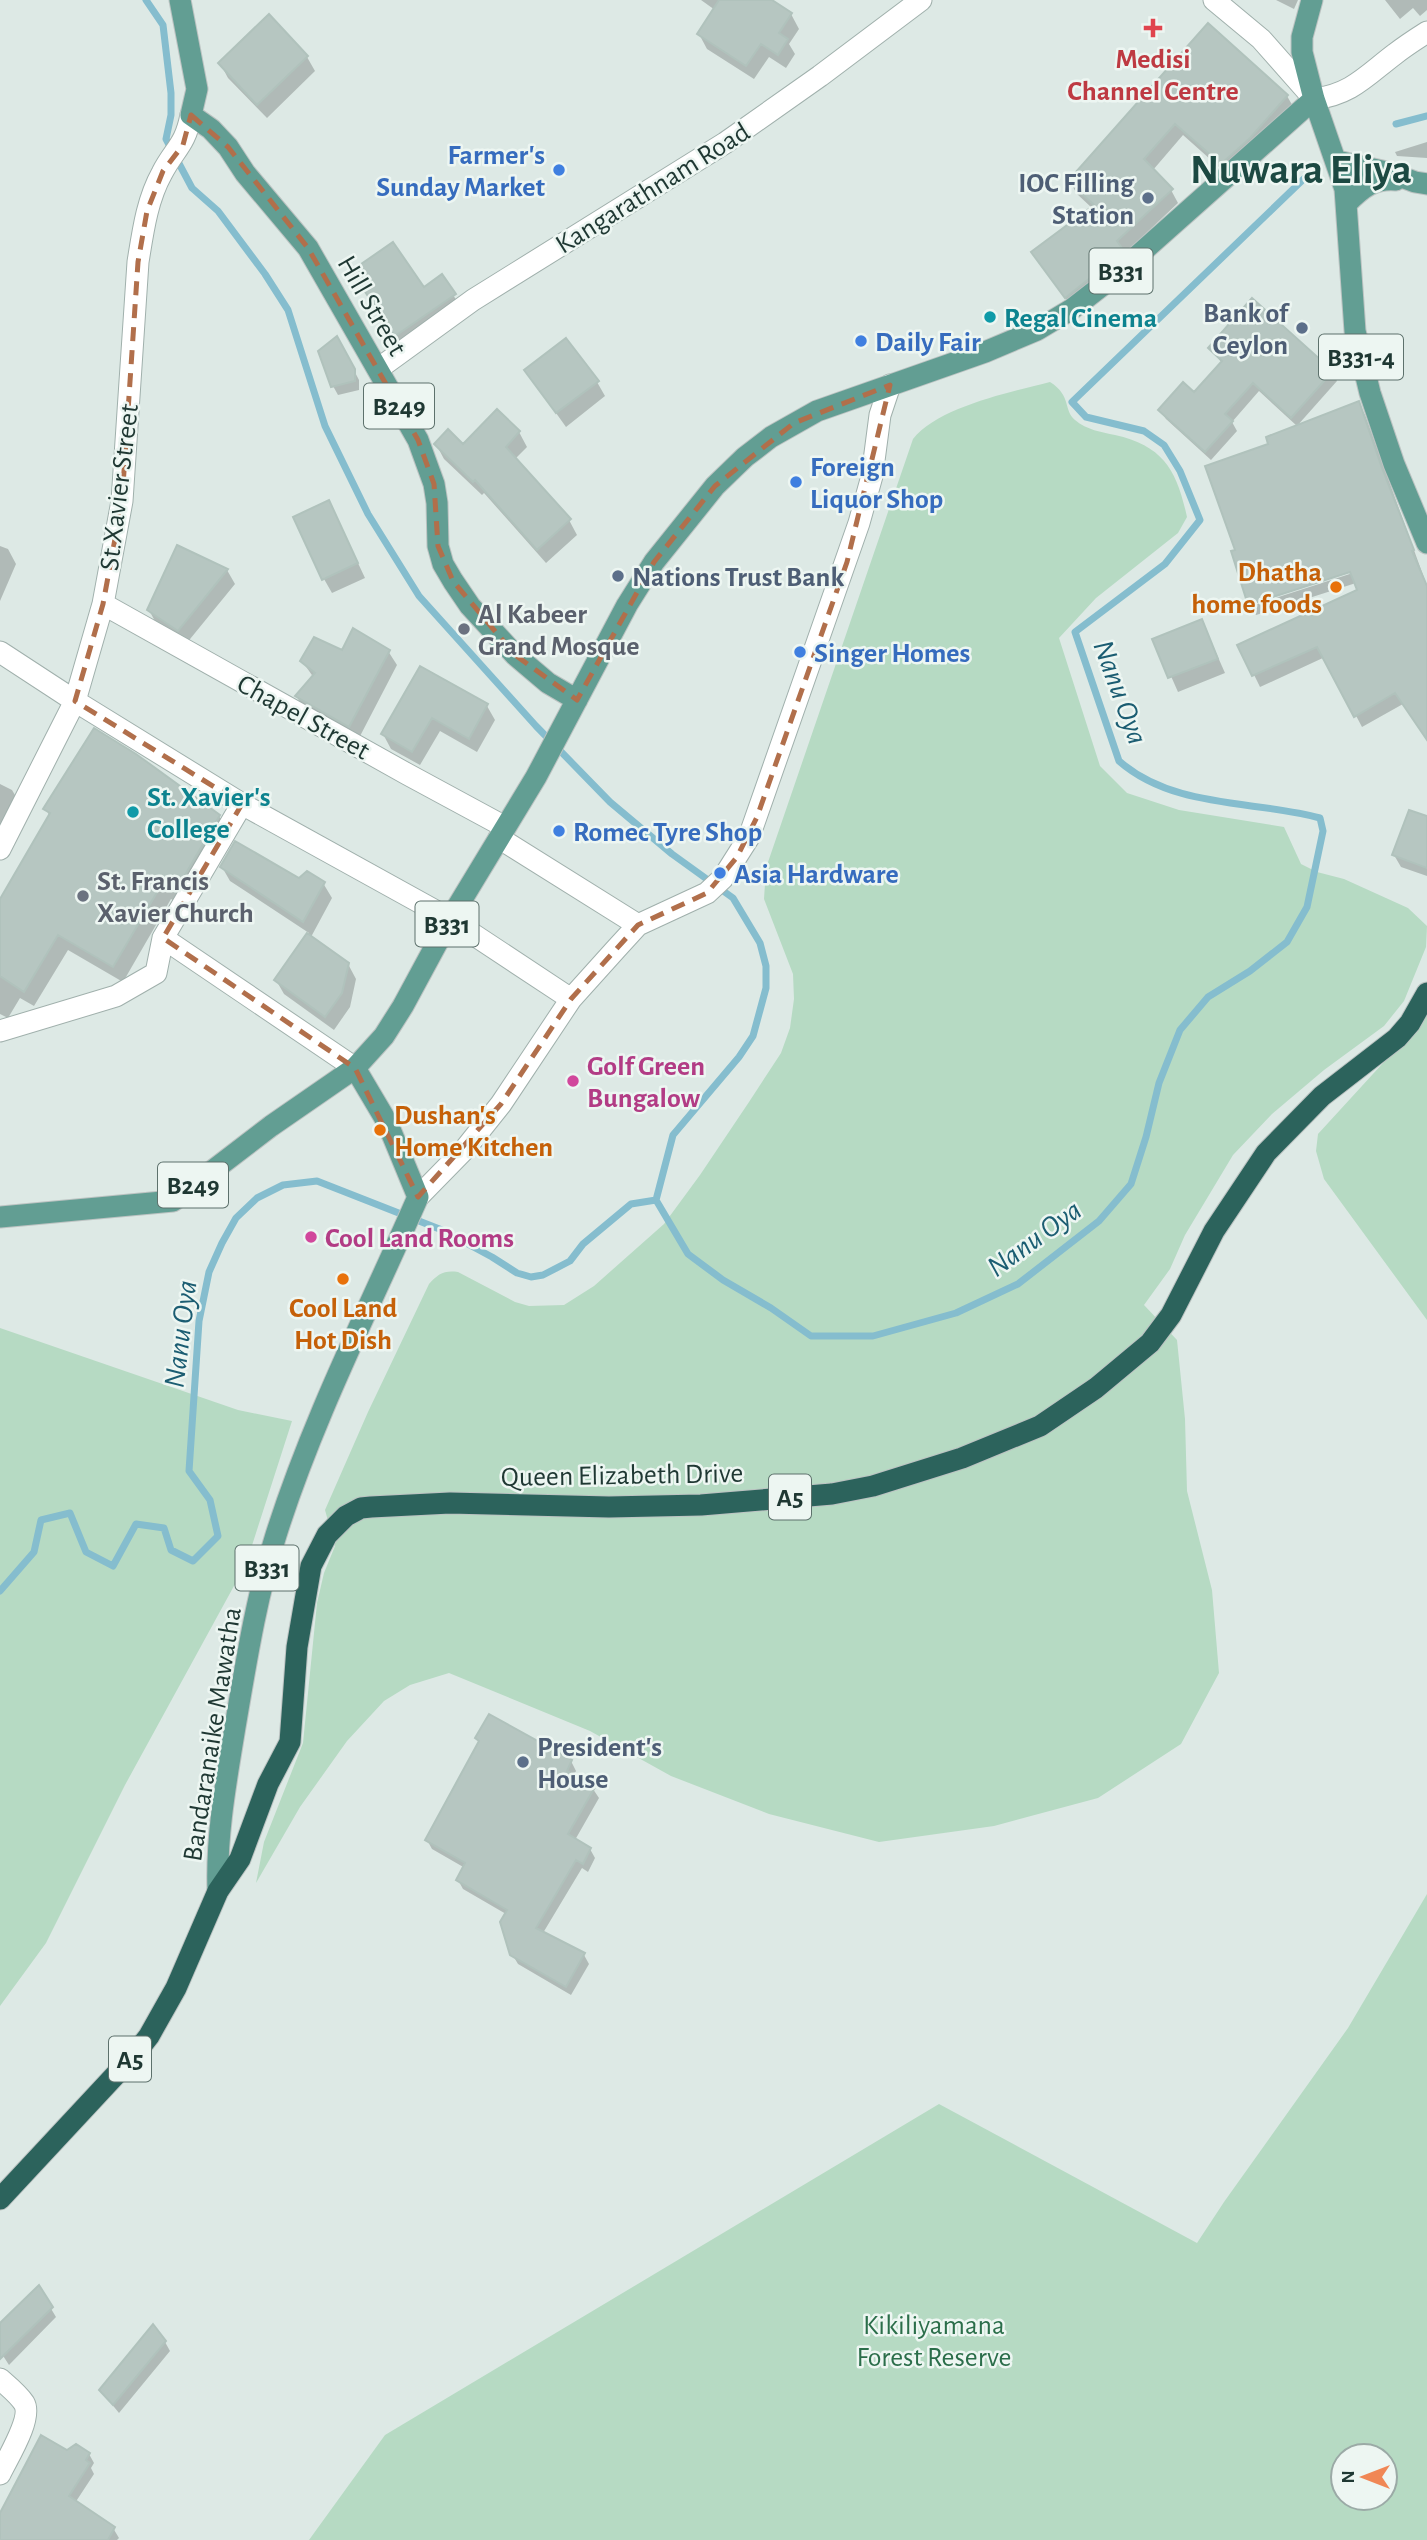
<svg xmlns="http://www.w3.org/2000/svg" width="1427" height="2540" viewBox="0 0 1427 2540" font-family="'Alegreya Sans',sans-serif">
  <rect width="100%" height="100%" fill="#dde9e5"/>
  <!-- green -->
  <path fill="#b6dac3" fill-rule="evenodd" d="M1050,382C1072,396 1063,410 1075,420C1087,430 1101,432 1115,435C1164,446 1177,471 1187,517L1178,533L1096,598L1059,638L1100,766L1127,793L1179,810L1284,827L1301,864L1317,872L1344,879L1408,908L1427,926L1426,947L1404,1001L1384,1026L1324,1070L1272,1114L1233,1155L1185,1235L1170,1269L1144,1305L1177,1340L1185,1419L1187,1491L1212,1590L1219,1673L1181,1744L1098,1798L994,1826L879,1842L769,1814L671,1776L590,1731L449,1673L410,1685L384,1701L347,1741L300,1807L256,1883L264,1842L303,1743L317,1603L324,1573L335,1546L325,1510L368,1412L429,1284C438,1274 444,1270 458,1272L515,1302L529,1306L564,1305L594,1286L664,1224L700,1175L749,1102L781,1053L790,1028L794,999L793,974L764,899L766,868L913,439C938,407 1011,392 1050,382Z
    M1427,1015V1320L1324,1179L1316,1151L1318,1134Z
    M0,1328L238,1410L292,1421L246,1564L125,1785L46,1943L0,2006Z
    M1427,1894V2540H309L385,2435L939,2104L1197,2243L1224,2202L1348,2028ZM1343,2456H1385V2498H1343Z"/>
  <!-- shadow -->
  <path fill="#0003" d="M701,0H768L791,14L799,29L789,44L795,54L786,68L769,57L754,79L707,49L699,34L715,10Z
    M1276,0H1298L1294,9Z
    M1385,0H1427V10L1420,16L1413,8L1400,19Z
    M269,16L307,57L315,71L267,118L228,78L220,63Z
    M1208,25L1287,96L1294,108L1229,176L1183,135L1153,170L1171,190L1178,203L1124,254L1073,309L1041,265L1092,208L1077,194L1070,182Z
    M1427,142V158L1397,156L1395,152Z
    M441,276L462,309L404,349L361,286L423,289Z
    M337,338L359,380V390L338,395L333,386Z
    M1210,348L1332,372L1337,381L1297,426L1259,391L1232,422L1237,431L1211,460L1166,419L1160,410L1194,394L1222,363Z
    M526,371L597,382L605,396L566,427Z
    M1358,403L1365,415L1427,586V739L1403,704L1362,727L1325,657L1260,687L1240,646L1359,591L1356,583L1256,615L1251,606L1359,571L1237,551L1271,445Z
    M497,411L519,432L527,447L515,459L569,520L577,535L546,563L484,493L482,495L444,459L436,444L464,447Z
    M336,516L365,578L332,593L324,579Z
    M0,546L8,549L16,564L0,601Z
    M178,548L227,570L235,584L186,644L157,625L149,610Z
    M1202,621L1225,673L1178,692L1155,640Z
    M388,651L397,665L358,740L305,711L297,697L314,678L302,661L342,653Z
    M420,668L487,706L495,720L477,752L440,731L420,765L391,749L383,734Z
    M0,784L12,790L22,807L0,851Z
    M46,809L219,816L228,832L184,907L171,899L123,982L68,950L34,1006L20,998L8,1018L0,1014V903L50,817Z
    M1427,818V876L1401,867L1394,855Z
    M222,867L323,883L332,898L311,937L348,964L356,979L350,1007L334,1030L284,994L276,980L309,933L230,881Z
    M477,1738L571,1761L576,1771L573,1777L593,1789L599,1798L575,1840L590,1849L595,1858L588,1872L582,1868L543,1933L584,1955L589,1964L571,1995L518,1964L512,1954L506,1914L463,1889L458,1880L465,1868L432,1849L427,1840L480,1743Z
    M38,2287L56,2317L9,2365L0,2351V2326Z
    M165,2342L170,2351L119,2413L101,2391Z
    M67,2452L89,2454L94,2463L91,2468L94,2474L75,2503L113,2528L119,2538L117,2540H0V2518Z"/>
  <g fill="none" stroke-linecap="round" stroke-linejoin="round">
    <!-- stream -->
    <path stroke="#85bdce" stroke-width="7" d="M146,0L163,25L171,93V115L166,139L192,188L218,211L265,274L288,310L325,426L368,514L419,596L536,726L610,802L672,854L733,898L760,943L766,966V988L753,1036L739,1057L673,1135L656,1200
      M1396,124L1427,116
      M656,1200L688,1254L723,1280L771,1308L811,1336H873L956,1313L1018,1284L1099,1221L1131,1184L1146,1137L1159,1083L1180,1030L1208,997L1250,971L1287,942L1307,907L1323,831L1320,818C1254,800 1174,809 1119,761L1075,632L1165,564L1200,520L1180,471L1164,445L1144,431L1086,417L1072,402L1312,171
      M0,1591L34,1552L41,1520L70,1513L86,1552L113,1566L136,1524L164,1528L171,1550L193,1561L218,1536L210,1500L189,1471L199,1321L209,1272L222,1243L236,1218L257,1198L283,1185L317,1181L442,1230L492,1257L517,1273L531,1277L543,1275L570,1261L583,1244L631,1204L656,1200"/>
  </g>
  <!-- building -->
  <path fill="#b6c6c1" stroke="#b0c2bc" stroke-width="2" d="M719,0H772L792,13L779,33L788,39L778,55L761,44L746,66L697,34Z
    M269,14L308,56L257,105L218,63Z
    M1208,23L1288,95L1250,138L1221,164L1175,124L1144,159L1173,189L1117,241L1124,251L1065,298L1031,252L1094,205L1068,181Z
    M393,242L424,287L442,274L456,294L395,336L351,271Z
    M1252,298L1333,371L1291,418L1253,383L1225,414L1233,421L1205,452L1158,410L1183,382L1194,392L1222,361L1208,348Z
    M337,336L355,369V381L331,387L318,351Z
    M566,338L599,381L556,413L524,370Z
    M1359,401L1382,468L1414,550L1412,551L1427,586V740L1395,693L1354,717L1317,647L1252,676L1237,645L1357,590L1350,572L1248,605L1231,551L1235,550L1205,466L1268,444L1266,437Z
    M497,409L520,431L506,447L571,519L537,550L475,480L473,482L434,444L448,429L463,444Z
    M329,500L358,563L322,580L293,517Z
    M177,545L228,569L178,631L147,610Z
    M1202,619L1218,659L1168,678L1152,639Z
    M353,628L390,650L349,727L295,696L315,673L300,661L314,637L342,650Z
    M420,666L488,704L469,739L432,718L412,752L381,734Z
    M94,728L136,754L220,815L175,892L162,884L113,967L58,935L24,992L0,976V899L50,813L43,809Z
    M1409,810L1427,816V868L1392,855Z
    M235,841L299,878L307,871L325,882L303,922L220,867Z
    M307,933L349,963L342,993L325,1017L274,980Z
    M489,1714L572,1760L567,1771L595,1787L568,1834L591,1848L583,1864L576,1860L536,1928L585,1953L566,1987L510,1955L500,1922L507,1910L456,1880L465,1863L425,1840L479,1741L475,1738Z
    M39,2285L53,2307L0,2359V2323Z
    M153,2324L166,2341L113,2405L99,2390Z
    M41,2435L67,2450L76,2444L90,2453L86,2460L90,2463L69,2496L115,2527L108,2540H0V2513Z"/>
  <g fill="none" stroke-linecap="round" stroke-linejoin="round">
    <!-- minor casing -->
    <g stroke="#a0b0ac" stroke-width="23">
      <path id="minor" d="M1214,0L1261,39L1314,99C1351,95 1367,75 1395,54C1405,46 1416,39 1427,32
        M378,369L473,300L725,143L820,76L921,0
        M103,604L407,774L505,827
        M0,652L75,701L242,804L450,919L571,999
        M499,838L638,925
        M0,849L75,701L103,604L122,501L138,262C143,231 147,200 162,173C175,148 185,146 191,115
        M163,938L355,1068
        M0,1031L116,996L156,973L163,938L242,804
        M418,1197L465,1149L501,1104L571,999L616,949L638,925L707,893L723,878L749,837L859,523L872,476L880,415L890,385
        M0,2379C8,2386 18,2394 24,2403C33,2418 7,2459 0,2474"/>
    </g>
    <!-- major casing -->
    <g stroke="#bcc3c2" stroke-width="23">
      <path id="major" d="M180,0L197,89L191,115L211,129L228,147L245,173L308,248L418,440L434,484L437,503L438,546L443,564L453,581L470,606L515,655L548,683L577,700
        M1312,0L1302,37V52L1314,99L1345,189L1355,331L1370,393L1394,464L1427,543
        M1337,161L1391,173L1415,182L1427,184
        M1347,203C1362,188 1374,178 1396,180
        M0,1217L173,1201L271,1126L355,1068L384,1036L403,1006L450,919L536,777L627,605L654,562L715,486L745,457L771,437L817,411L985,352L1037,330L1072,309L1117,274L1314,99
        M218,1891C216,1835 226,1782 235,1727C246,1663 256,1598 276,1535C313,1418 369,1309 418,1197L387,1122L355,1068"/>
    </g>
    <!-- highway casing -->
    <g stroke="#bcc3c2" stroke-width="23">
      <path id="highway" d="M0,2199L135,2054L149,2036L176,1988L218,1891L240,1859L268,1784L290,1742L297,1647L311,1566L327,1535L346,1516L361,1508L371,1507L450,1503L609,1507L701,1505L832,1494L873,1486L962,1458L1040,1426L1096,1388L1150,1343L1171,1315L1214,1231L1266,1153L1322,1096L1397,1038L1410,1023L1427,993"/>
    </g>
    <!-- minor -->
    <use href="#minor" stroke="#fff" stroke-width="21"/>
    <!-- major -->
    <use href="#major" stroke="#629e93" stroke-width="21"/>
    <!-- highway -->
    <use href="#highway" stroke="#2c635c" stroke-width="21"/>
  </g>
  <!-- marked area -->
  <path fill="none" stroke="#b16f4b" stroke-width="5" stroke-dasharray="14 9" stroke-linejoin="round" d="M191,115L228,147L308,248L418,440L434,484L438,546L453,581L515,655L577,700L654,562L715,486L794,423L890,385L847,562L757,817L737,857L707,893L638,925L571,999L501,1104L418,1197L355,1068L163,938L242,804L75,701L103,604L122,501L138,262L147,211L163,171L183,145Z"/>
  <!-- markers -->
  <path fill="#e0444e" stroke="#edf6f2" stroke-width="2.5" d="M1149.5 17.5h7v7h7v7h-7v7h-7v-7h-7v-7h7z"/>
  <g fill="#3f7fe0" stroke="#edf6f2" stroke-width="2.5">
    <circle cx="559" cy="170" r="7"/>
    <circle cx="861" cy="341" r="7"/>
    <circle cx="796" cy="482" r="7"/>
    <circle cx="800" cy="652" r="7"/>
    <circle cx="559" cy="831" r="7"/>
    <circle cx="720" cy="873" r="7"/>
  </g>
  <g fill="#5c6f8a" stroke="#edf6f2" stroke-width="2.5">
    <circle cx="1148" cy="198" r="7"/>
    <circle cx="1302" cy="328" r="7"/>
    <circle cx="618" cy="576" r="7"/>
    <circle cx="523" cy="1762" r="7"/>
  </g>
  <g fill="#0f9aa8" stroke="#edf6f2" stroke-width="2.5">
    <circle cx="990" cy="317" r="7"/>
    <circle cx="133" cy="812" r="7"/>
  </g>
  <g fill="#e8710a" stroke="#edf6f2" stroke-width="2.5">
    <circle cx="1336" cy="587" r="7"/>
    <circle cx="380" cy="1130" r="7"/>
    <circle cx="343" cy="1279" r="7"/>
  </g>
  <g fill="#6b7280" stroke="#edf6f2" stroke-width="2.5">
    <circle cx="464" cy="629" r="7"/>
    <circle cx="83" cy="896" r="7"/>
  </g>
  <g fill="#d1479c" stroke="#edf6f2" stroke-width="2.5">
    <circle cx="573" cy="1081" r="7"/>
    <circle cx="311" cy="1237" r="7"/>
  </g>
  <g text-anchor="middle" stroke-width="5" stroke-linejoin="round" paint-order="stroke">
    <!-- shield labels -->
    <g fill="#edf6f2" stroke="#5d716c" stroke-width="2">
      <rect x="1089.5" y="248.5" width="63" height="45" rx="5"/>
      <rect x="1319" y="334.5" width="84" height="45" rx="5"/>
      <rect x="364" y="383.5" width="70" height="45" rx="5"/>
      <rect x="415.5" y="901.5" width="63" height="45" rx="5"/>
      <rect x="158" y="1162.5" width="70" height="45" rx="5"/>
      <rect x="769" y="1474.5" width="42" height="45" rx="5"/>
      <rect x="235.5" y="1545.5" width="63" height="45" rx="5"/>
      <rect x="109" y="2036.5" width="42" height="45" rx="5"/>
    </g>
    <g font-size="26" font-weight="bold" fill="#1f3833">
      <text x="1121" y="280">B331</text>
      <text x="1361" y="366">B331-4</text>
      <text x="399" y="415">B249</text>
      <text x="447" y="933">B331</text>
      <text x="193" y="1194">B249</text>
      <text x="790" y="1506">A5</text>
      <text x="267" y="1577">B331</text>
      <text x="130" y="2068">A5</text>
    </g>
    <!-- health labels -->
    <g font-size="28" font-weight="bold" fill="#be3a42" stroke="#edf6f2">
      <text x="1153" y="68">Medisi<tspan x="1153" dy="32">Channel Centre</tspan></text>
    </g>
    <!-- shop labels -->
    <g font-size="28" font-weight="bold" fill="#366cbe" stroke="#edf6f2" text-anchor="start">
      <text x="545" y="164" text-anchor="end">Farmer's<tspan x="545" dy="32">Sunday Market</tspan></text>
      <text x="875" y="351">Daily Fair</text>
      <text x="810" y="476">Foreign<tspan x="810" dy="32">Liquor Shop</tspan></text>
      <text x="814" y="662">Singer Homes</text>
      <text x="573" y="841">Romec Tyre Shop</text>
      <text x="734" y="883">Asia Hardware</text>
    </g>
    <!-- service labels -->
    <g font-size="28" font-weight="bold" fill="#4e5e75" stroke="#edf6f2" text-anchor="end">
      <text x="1134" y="192">IOC Filling<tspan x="1134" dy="32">Station</tspan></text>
      <text x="1288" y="322">Bank of<tspan x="1288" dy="32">Ceylon</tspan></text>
      <text x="632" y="586" text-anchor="start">Nations Trust Bank</text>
      <text x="537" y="1756" text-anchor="start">President's<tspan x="537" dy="32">House</tspan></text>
    </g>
    <!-- street labels -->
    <g font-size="28" fill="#1f3833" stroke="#edf6f2">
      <text transform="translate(652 187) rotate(-32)" y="10">Kangarathnam Road</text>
      <text transform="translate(373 305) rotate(60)" y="10">Hill Street</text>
      <text transform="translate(118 487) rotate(-83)" y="10">St.Xavier Street</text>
      <text transform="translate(304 716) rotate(29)" y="10">Chapel Street</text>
      <text transform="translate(622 1474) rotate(-1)" y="10">Queen Elizabeth Drive</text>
      <text transform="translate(211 1734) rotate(-81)" y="10">Bandaranaike Mawatha</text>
    </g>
    <!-- culture labels -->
    <g font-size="28" font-weight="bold" fill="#0d838f" stroke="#edf6f2" text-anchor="start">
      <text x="1004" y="327">Regal Cinema</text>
      <text x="147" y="806">St. Xavier's<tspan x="147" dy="32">College</tspan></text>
    </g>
    <!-- food labels -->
    <g font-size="28" font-weight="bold" fill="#c56008" stroke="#edf6f2" text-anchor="end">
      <text x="1322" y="581">Dhatha<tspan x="1322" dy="32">home foods</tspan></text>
      <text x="394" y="1124" text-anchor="start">Dushan's<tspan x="394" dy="32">Home Kitchen</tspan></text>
      <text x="343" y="1317" text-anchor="middle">Cool Land<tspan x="343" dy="32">Hot Dish</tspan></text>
    </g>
    <!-- worship labels -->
    <g font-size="28" font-weight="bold" fill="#5b616d" stroke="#edf6f2" text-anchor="start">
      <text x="478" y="623">Al Kabeer<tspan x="478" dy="32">Grand Mosque</tspan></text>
      <text x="97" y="890">St. Francis<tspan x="97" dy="32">Xavier Church</tspan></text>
    </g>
    <!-- hotel labels -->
    <g font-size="28" font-weight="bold" fill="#b23c85" stroke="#edf6f2" text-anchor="start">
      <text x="587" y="1075">Golf Green<tspan x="587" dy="32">Bungalow</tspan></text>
      <text x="325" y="1247">Cool Land Rooms</text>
    </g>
    <!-- park labels -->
    <g font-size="28" fill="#2b6e4a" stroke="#edf6f2">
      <text x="934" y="2334">Kikiliyamana<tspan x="934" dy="32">Forest Reserve</tspan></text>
    </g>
    <!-- water labels -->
    <g font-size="30" font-style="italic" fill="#1b5d72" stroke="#edf6f2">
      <text transform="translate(1121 692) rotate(70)" y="10">Nanu Oya</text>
      <text transform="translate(1034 1238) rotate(-36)" y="10">Nanu Oya</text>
      <text transform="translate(180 1334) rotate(-83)" y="10">Nanu Oya</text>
    </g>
    <!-- town labels -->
    <g font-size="42" font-weight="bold" fill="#1c4942" stroke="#edf6f2">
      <text x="1301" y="183">Nuwara Eliya</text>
    </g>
  </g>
  <!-- north arrow -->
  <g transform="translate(1364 2477) rotate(270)"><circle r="33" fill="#edf6f2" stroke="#9baaa6" stroke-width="2"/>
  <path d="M0-5L12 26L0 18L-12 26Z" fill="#f08755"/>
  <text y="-10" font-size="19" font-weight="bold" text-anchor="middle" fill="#1f3833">N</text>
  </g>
</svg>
